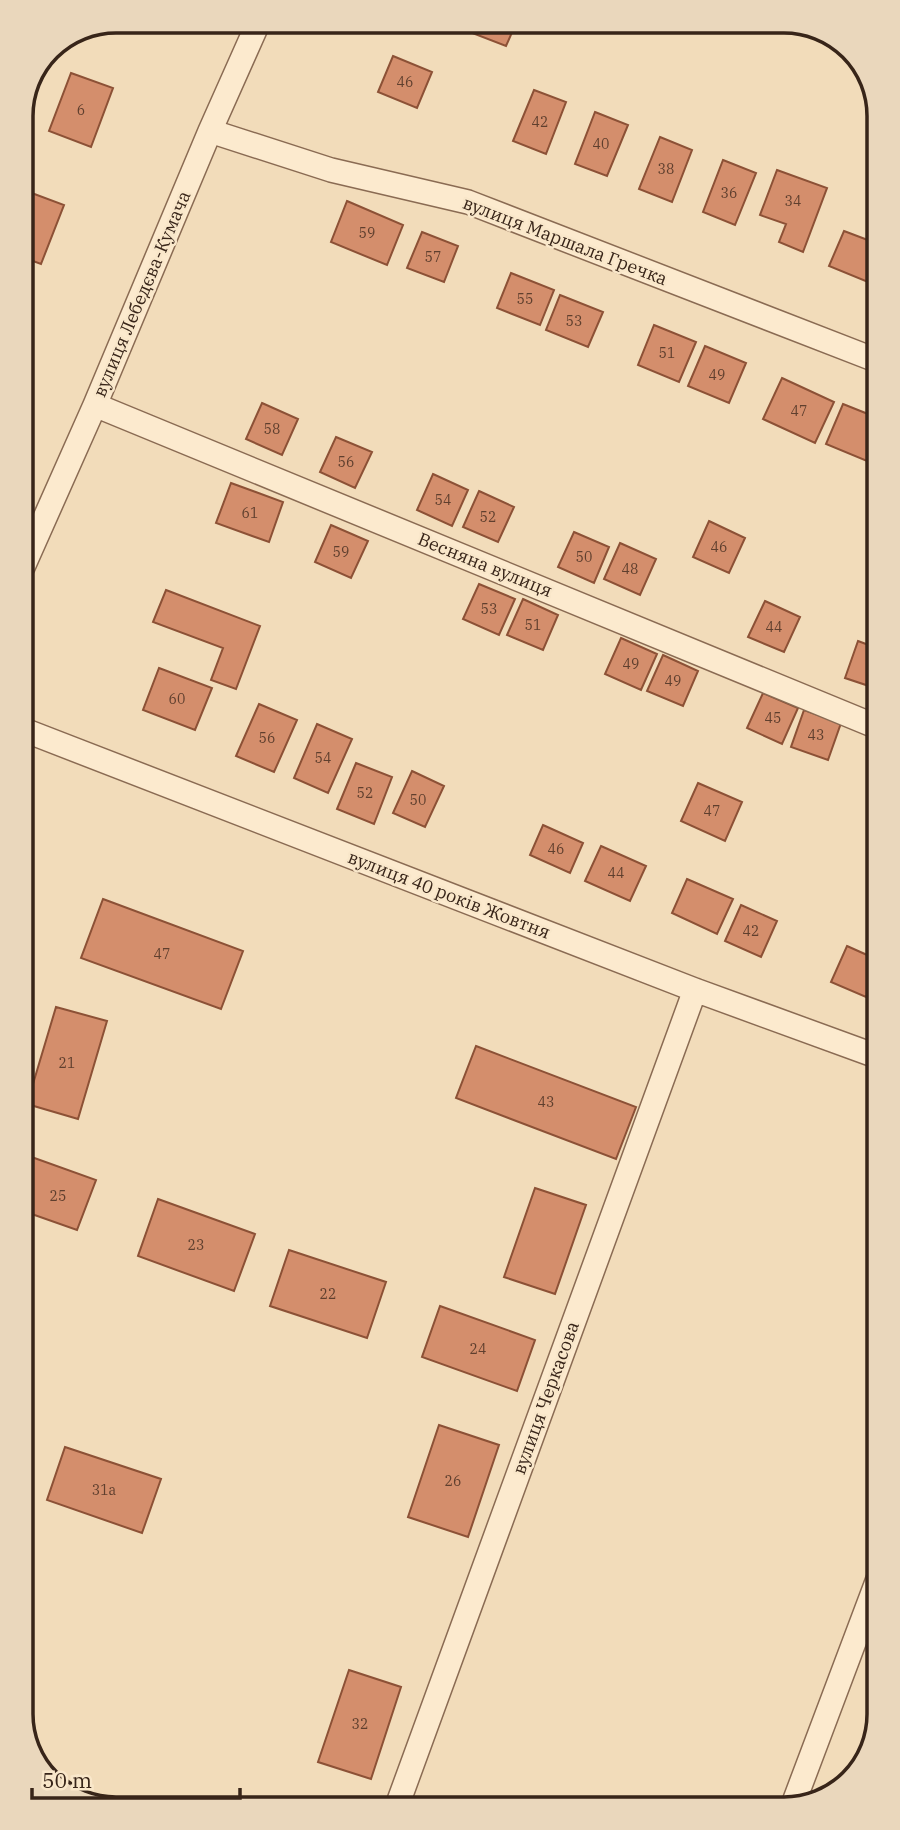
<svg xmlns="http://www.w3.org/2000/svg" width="900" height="1830" viewBox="0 0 900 1830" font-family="'IBM Plex Serif',serif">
  <rect width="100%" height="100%" fill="#f2dcba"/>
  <!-- building -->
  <path fill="#d48e6c" stroke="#8c5136" stroke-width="2" d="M117,21H136L133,28L115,22Z
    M471,21H517L506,46L467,31Z
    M393,56L432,72L417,108L378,92Z
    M71,73L113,88L91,147L49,131Z
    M534,90L566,102L546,154L513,141Z
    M595,112L628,125L607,176L575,164Z
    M660,137L692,150L672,202L639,189Z
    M723,160L756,173L735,225L703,212Z
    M777,170L827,188L803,252L779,242L786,224L760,215Z
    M29,192L64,205L41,264L22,257V210Z
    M347,201L403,225L387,265L331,242Z
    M844,231L873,242V272L868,282L829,266Z
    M422,232L458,246L444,282L407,268Z
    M511,273L554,290L540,325L497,308Z
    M560,295L603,312L588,347L546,330Z
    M654,325L696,342L679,382L638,365Z
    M705,346L746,363L729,403L688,386Z
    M782,378L834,402L815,443L763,419Z
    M262,403L298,419L282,455L246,439Z
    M843,404L873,416V446L867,461L826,444Z
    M336,437L372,452L355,488L320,472Z
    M433,474L468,490L452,526L417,510Z
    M231,483L283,502L269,542L216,523Z
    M479,491L514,507L498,542L463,527Z
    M709,521L745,538L729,573L693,557Z
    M331,525L368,541L351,578L315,562Z
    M574,532L609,547L594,583L558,567Z
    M620,543L656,559L640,595L604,579Z
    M479,584L515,599L499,635L463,619Z
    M166,590L260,626L236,689L211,680L223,648L153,622Z
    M523,599L558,615L543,650L507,635Z
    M765,601L800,617L784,652L748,637Z
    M621,638L657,654L641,690L605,674Z
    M858,641L874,647L875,688L845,678Z
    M663,655L698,671L683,706L647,691Z
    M159,668L212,688L195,730L143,710Z
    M763,693L798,708L782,744L747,728Z
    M259,704L297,720L274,772L236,756Z
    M804,710L841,723L828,760L791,747Z
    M317,724L352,739L328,793L294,778Z
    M356,763L392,777L374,824L337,809Z
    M412,771L444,786L425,827L393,813Z
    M698,783L742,802L725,841L681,821Z
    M543,825L583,843L570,873L530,855Z
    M601,846L646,866L630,901L585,881Z
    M687,879L733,899L717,934L672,913Z
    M103,899L243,951L221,1009L81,958Z
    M741,905L777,921L761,957L725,941Z
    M847,946L876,959V977L866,997L831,982Z
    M56,1007L107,1021L78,1119L27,1104Z
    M476,1046L636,1107L616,1159L456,1098Z
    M26,1155L96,1180L77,1230L26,1212Z
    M535,1188L586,1205L555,1294L504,1277Z
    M158,1199L255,1234L234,1291L138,1256Z
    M289,1250L386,1282L367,1338L270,1306Z
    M440,1306L535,1340L517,1391L422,1357Z
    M439,1425L499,1445L468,1537L408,1517Z
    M65,1447L161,1479L142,1533L47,1500Z
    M349,1670L401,1687L371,1779L318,1762Z"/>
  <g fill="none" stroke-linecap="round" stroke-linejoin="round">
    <!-- minor casing -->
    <g stroke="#8a6b53" stroke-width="26">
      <path id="minor" d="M210,131L331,170L468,202L873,359
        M95,405L875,726
        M23,567L95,405L210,131L259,21
        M24,730L695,990L876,1056
        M794,1802L878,1579
        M397,1806L695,990"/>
    </g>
    <!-- minor -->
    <use href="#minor" stroke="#fceace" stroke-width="23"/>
  </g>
  <g text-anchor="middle" stroke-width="5" stroke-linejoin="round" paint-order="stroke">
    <!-- number labels -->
    <g font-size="14" fill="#5f3f2e">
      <text x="405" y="87">46</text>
      <text x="81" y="115">6</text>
      <text x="540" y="127">42</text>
      <text x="601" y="149">40</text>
      <text x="666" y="174">38</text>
      <text x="729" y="198">36</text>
      <text x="793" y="206">34</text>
      <text x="367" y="238">59</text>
      <text x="433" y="262">57</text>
      <text x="525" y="304">55</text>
      <text x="574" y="326">53</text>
      <text x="667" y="358">51</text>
      <text x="717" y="380">49</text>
      <text x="799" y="416">47</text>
      <text x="272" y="434">58</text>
      <text x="346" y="467">56</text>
      <text x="443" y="505">54</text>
      <text x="250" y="518">61</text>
      <text x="488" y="522">52</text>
      <text x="719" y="552">46</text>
      <text x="341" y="557">59</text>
      <text x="584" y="562">50</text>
      <text x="630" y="574">48</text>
      <text x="489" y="614">53</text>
      <text x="533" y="630">51</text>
      <text x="774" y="632">44</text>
      <text x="631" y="669">49</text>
      <text x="673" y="686">49</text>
      <text x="177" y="704">60</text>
      <text x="773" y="723">45</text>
      <text x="816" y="740">43</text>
      <text x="267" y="743">56</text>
      <text x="323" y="763">54</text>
      <text x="365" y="798">52</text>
      <text x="418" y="805">50</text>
      <text x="712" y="816">47</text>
      <text x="556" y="854">46</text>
      <text x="616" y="878">44</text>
      <text x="751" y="936">42</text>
      <text x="162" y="959">47</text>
      <text x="67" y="1068">21</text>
      <text x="546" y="1107">43</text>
      <text x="58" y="1201">25</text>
      <text x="196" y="1250">23</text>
      <text x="328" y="1299">22</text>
      <text x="478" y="1354">24</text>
      <text x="453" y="1486">26</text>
      <text x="104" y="1495">31а</text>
      <text x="360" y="1729">32</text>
    </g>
    <!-- street labels -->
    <g font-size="18" fill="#382519" stroke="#f9e7ca">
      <text transform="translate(565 241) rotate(21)" y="6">вулиця Маршала Гречка</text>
      <text transform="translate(142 294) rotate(-67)" y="6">вулиця Лебедєва-Кумача</text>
      <text transform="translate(485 565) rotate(22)" y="6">Весняна вулиця</text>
      <text transform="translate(449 895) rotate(21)" y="6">вулиця 40 років Жовтня</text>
      <text transform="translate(546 1398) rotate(-70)" y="6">вулиця Черкасова</text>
    </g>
  </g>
  <!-- crop -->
  <path d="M0 0H900V1830H0ZM116 33H784A83 83 0 0 1 867 116V1714A83 83 0 0 1 784 1797H116A83 83 0 0 1 33 1714V116A83 83 0 0 1 116 33Z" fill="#ead7bc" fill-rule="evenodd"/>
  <path fill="none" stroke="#382519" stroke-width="3.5" d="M116 33H784A83 83 0 0 1 867 116V1714A83 83 0 0 1 784 1797H116A83 83 0 0 1 33 1714V116A83 83 0 0 1 116 33Z"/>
  <!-- scale -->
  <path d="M32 1788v10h208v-10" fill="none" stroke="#382519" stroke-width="3.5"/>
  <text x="42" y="1788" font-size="21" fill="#382519" stroke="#f9e7ca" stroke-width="5" paint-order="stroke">50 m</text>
</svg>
